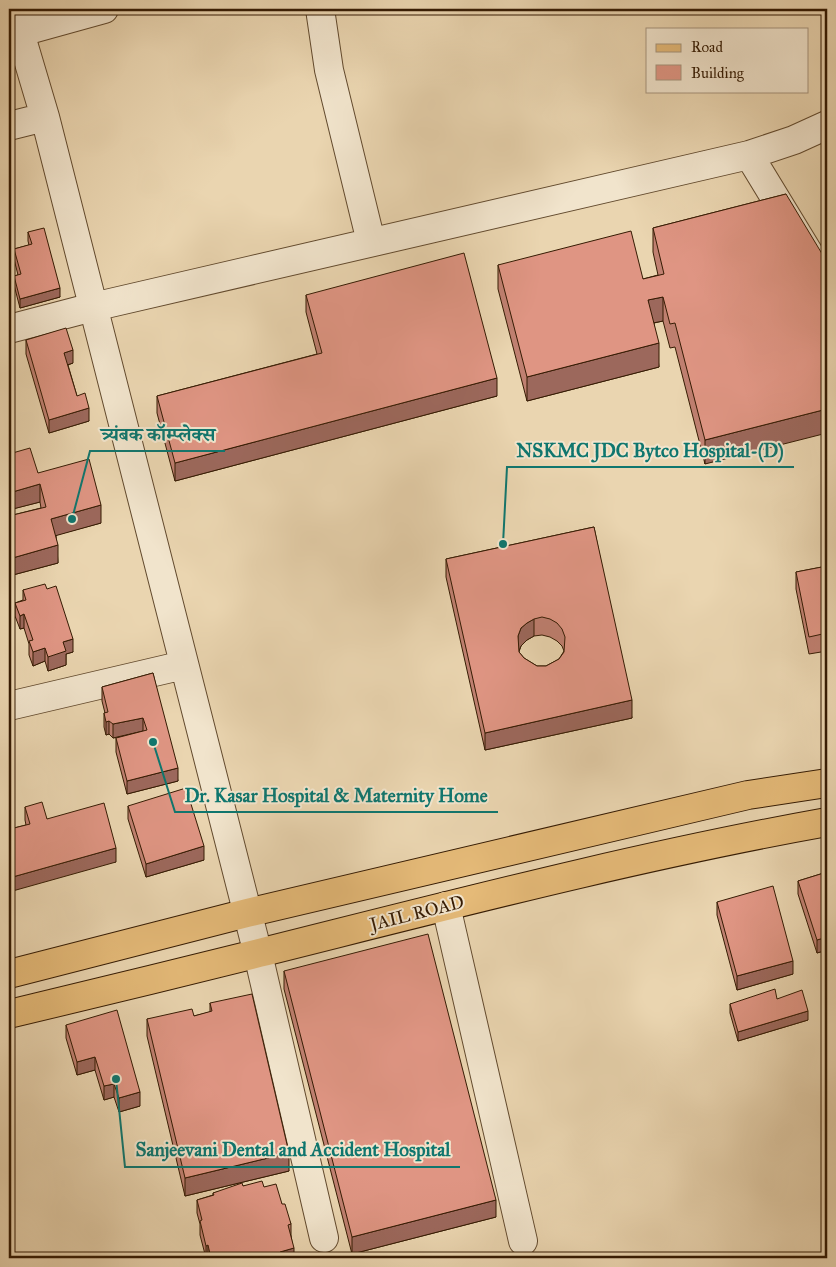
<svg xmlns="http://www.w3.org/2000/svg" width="836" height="1267" viewBox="0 0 836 1267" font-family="'IM FELL Great Primer','Noto Serif Devanagari',serif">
  <rect width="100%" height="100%" fill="#ead5b0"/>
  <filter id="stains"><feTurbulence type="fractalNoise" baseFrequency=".004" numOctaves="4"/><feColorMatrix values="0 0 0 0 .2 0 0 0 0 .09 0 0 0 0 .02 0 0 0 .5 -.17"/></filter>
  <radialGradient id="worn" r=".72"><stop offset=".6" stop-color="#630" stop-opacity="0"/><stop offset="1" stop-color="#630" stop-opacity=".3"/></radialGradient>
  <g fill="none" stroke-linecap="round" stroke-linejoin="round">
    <!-- minor casing -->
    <g stroke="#624a2e" stroke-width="30">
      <path id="minor" d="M13,9L45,117L258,954L324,1238
        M320,9L329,70L371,242
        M21,32L104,9
        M9,126L45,117
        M749,155L827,283
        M9,329L93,307L749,155L794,140L827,125
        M9,706L184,665
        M446,906L523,1241"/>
    </g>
    <!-- major casing -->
    <g stroke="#351b03" stroke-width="30">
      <path id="major" d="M9,974L247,913L748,795L827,783
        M9,1014C92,994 176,974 259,953C447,906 637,856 827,822"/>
    </g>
    <!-- minor -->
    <use href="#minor" stroke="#f1e4cc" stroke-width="28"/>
    <!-- major -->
    <use href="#major" stroke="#e5ba78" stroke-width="28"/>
  </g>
  <!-- wall -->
  <path fill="#c08071" stroke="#351b03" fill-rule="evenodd" d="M786,194L705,464L675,347L670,348L663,321L654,323L659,367L527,401L498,289V265L643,279L658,275L653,252V228Z
    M28,232L60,297L20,308L14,285V276L18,275L14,259V249L29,245L28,241Z
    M306,295L497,396L175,481L157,413V396L317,354L306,312Z
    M26,340L73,363L68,365L77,396L89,421L49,433L26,354Z
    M9,454L38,473L101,523L56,535L58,563L9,576ZM40,502L41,508L13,515L12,509Z
    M594,527L632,718L485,750L446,577V559ZM542,635L550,637L557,641L562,646L564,651L559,659L546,666H537L524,658L519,652L521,646L527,640L534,636Z
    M827,566V651L809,654L796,589V572Z
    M47,589L73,652L66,654V665L48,671L45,661L33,666L29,655V644L24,628L20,629L15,616V603L23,600V590Z
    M153,673L178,781L127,794L116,752V738L140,732L113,738L109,734L106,735L104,727V713H105L102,701V687Z
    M128,806L204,860L146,877L128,819Z
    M25,807L47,819L116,862L14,828L26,825L25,820Z
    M827,872V950L817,953L798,894V881Z
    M717,902L793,974L737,990L717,915Z
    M284,971L496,1217L352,1254L284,989Z
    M777,999L808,1020L738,1041L730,1013V1004Z
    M210,1003L289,1171L185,1196L147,1036V1019L194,1016L210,1012Z
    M66,1025L140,1106L119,1112L114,1097L104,1100L95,1070L77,1075L66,1038Z
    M243,1186L264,1187L282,1204L291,1224V1235L294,1258H206L200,1235V1224L197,1213V1200L213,1195V1193Z"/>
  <!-- shaded-wall -->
  <path fill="#9c685c" stroke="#351b03" d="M60,288V297L20,308V299Z
    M663,297V321L648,324V300Z
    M659,343V367L527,401V377Z
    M73,350V363L64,366V353Z
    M497,378V396L175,481V463Z
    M89,408V421L49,433V420Z
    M827,409V433L705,464V440Z
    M40,484V502L9,510V493Z
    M101,505V523L51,537V519Z
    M58,545V563L9,576V559Z
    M24,614V628L20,629V616Z
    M534,619V636L527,640L521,646L518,653V636L521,628L527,623Z
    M73,639V652L66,654V665L48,671V657L63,642Z
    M45,648V661L33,666V652Z
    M14,660V673L9,675V662Z
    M632,700V718L485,750V733Z
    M143,718V731L113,738V724Z
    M109,721V734L106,735V722Z
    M178,768V781L127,794V781Z
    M204,846V860L146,877V864Z
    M116,848V862L9,892V878Z
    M827,937V950L817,953V940Z
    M793,961V974L737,990V976Z
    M808,1011V1020L738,1041V1032Z
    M95,1057V1070L77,1075V1062Z
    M114,1084V1097L104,1100V1086Z
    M140,1092V1106L119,1112V1098Z
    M289,1153V1171L185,1196V1178Z
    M496,1200V1217L352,1254V1237Z
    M208,1245V1258H206V1246Z
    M294,1248V1258H265L280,1252Z"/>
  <!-- building -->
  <path fill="#df9583" stroke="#351b03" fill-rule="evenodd" d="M786,194L827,262V409L705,440L675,323L670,324L663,297L648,300L659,343L527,377L498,265L631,231L643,279L664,274L653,228Z
    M44,228L60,288L20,299L14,276L21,274L14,249L32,244L28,232Z
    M464,253L497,378L175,463L157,396L322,353L306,295Z
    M66,328L73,350L64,353L77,396L85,393L89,408L49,420L26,340Z
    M30,448L38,473L89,459L101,505L51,519L58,545L9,559V497L13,515L46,507L40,484L9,493V454Z
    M594,527L632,700L485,733L446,559ZM542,617L550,619L557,623L562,629L565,637L564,652L559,659L546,666H537L524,658L519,652L518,636L521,628L527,623L534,619Z
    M827,566V633L809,637L796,572Z
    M45,584L47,589L56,586L73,639L63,642L66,651L48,657L45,648L33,652L29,641L33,640L24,614L20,616L15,603L26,600L23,590Z
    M9,645L14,660L9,662Z
    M153,673L178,768L127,781L116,738L147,730L143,718L113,724L109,721L106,722L104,713L108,712L102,687Z
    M186,788L204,846L146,864L128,806Z
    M42,802L47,819L104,803L116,848L9,878V810H10L14,828L30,824L25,807Z
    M827,872V937L817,940L798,881Z
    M773,886L793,961L737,976L717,902Z
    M428,934L496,1200L352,1237L284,971Z
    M775,989L777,999L802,990L808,1011L738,1032L730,1004Z
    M252,994L289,1153L185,1178L147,1019L192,1009L194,1016L212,1011L210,1003Z
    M117,1010L140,1092L119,1098L114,1084L104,1086L95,1057L77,1062L66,1025Z
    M262,1181L264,1187L276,1184L282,1204H285L291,1224L288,1225L294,1248L280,1252L281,1254L265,1258H211L208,1245L206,1246L200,1221L202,1220L197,1200L214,1195L213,1193L242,1183L243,1186Z"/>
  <g text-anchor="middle" stroke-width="4" stroke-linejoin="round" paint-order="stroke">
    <!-- street labels -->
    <g font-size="18" fill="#351b03" stroke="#f1e4cc">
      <text transform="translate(417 913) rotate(-14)" y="6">JAIL ROAD</text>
    </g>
  </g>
  <!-- callouts -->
  <path fill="none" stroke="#0f766e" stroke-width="2" d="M72 519L90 451H225M503 544L507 467H794M153 742L175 812H498M116 1079L125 1167H460"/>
  <g fill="#0f766e" stroke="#f1e4cc" stroke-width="2">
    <circle cx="72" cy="519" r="5"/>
    <circle cx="503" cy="544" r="5"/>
    <circle cx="153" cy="742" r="5"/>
    <circle cx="116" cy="1079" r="5"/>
  </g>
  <g font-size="19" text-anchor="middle" font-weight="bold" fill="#0f766e" stroke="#f1e4cc" stroke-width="4" stroke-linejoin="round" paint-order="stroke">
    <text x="158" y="441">त्र्यंबक कॉम्प्लेक्स</text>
    <text x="650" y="457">NSKMC JDC Bytco Hospital-(D)</text>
    <text x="336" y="802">Dr. Kasar Hospital &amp; Maternity Home</text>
    <text x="293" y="1156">Sanjeevani Dental and Accident Hospital</text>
  </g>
  <!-- margin -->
  <rect width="836" height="1267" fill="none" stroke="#ead5b0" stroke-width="30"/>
  <rect x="10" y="10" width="816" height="1247" fill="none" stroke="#351b03" stroke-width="2.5"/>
  <rect x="15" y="15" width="806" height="1237" fill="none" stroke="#351b03"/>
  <!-- legend -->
  <rect x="646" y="28" width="162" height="65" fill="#f1e4cc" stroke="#a6947c"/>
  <rect x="656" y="44" width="25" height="8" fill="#e5ba78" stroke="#a6947c"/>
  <text x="691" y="52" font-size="15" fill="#351b03">Road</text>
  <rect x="656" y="65" width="25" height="15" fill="#df9583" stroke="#a6947c"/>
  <text x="691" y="78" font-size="15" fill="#351b03">Building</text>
  <rect width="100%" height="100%" filter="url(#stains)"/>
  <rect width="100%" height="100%" fill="url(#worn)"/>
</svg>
